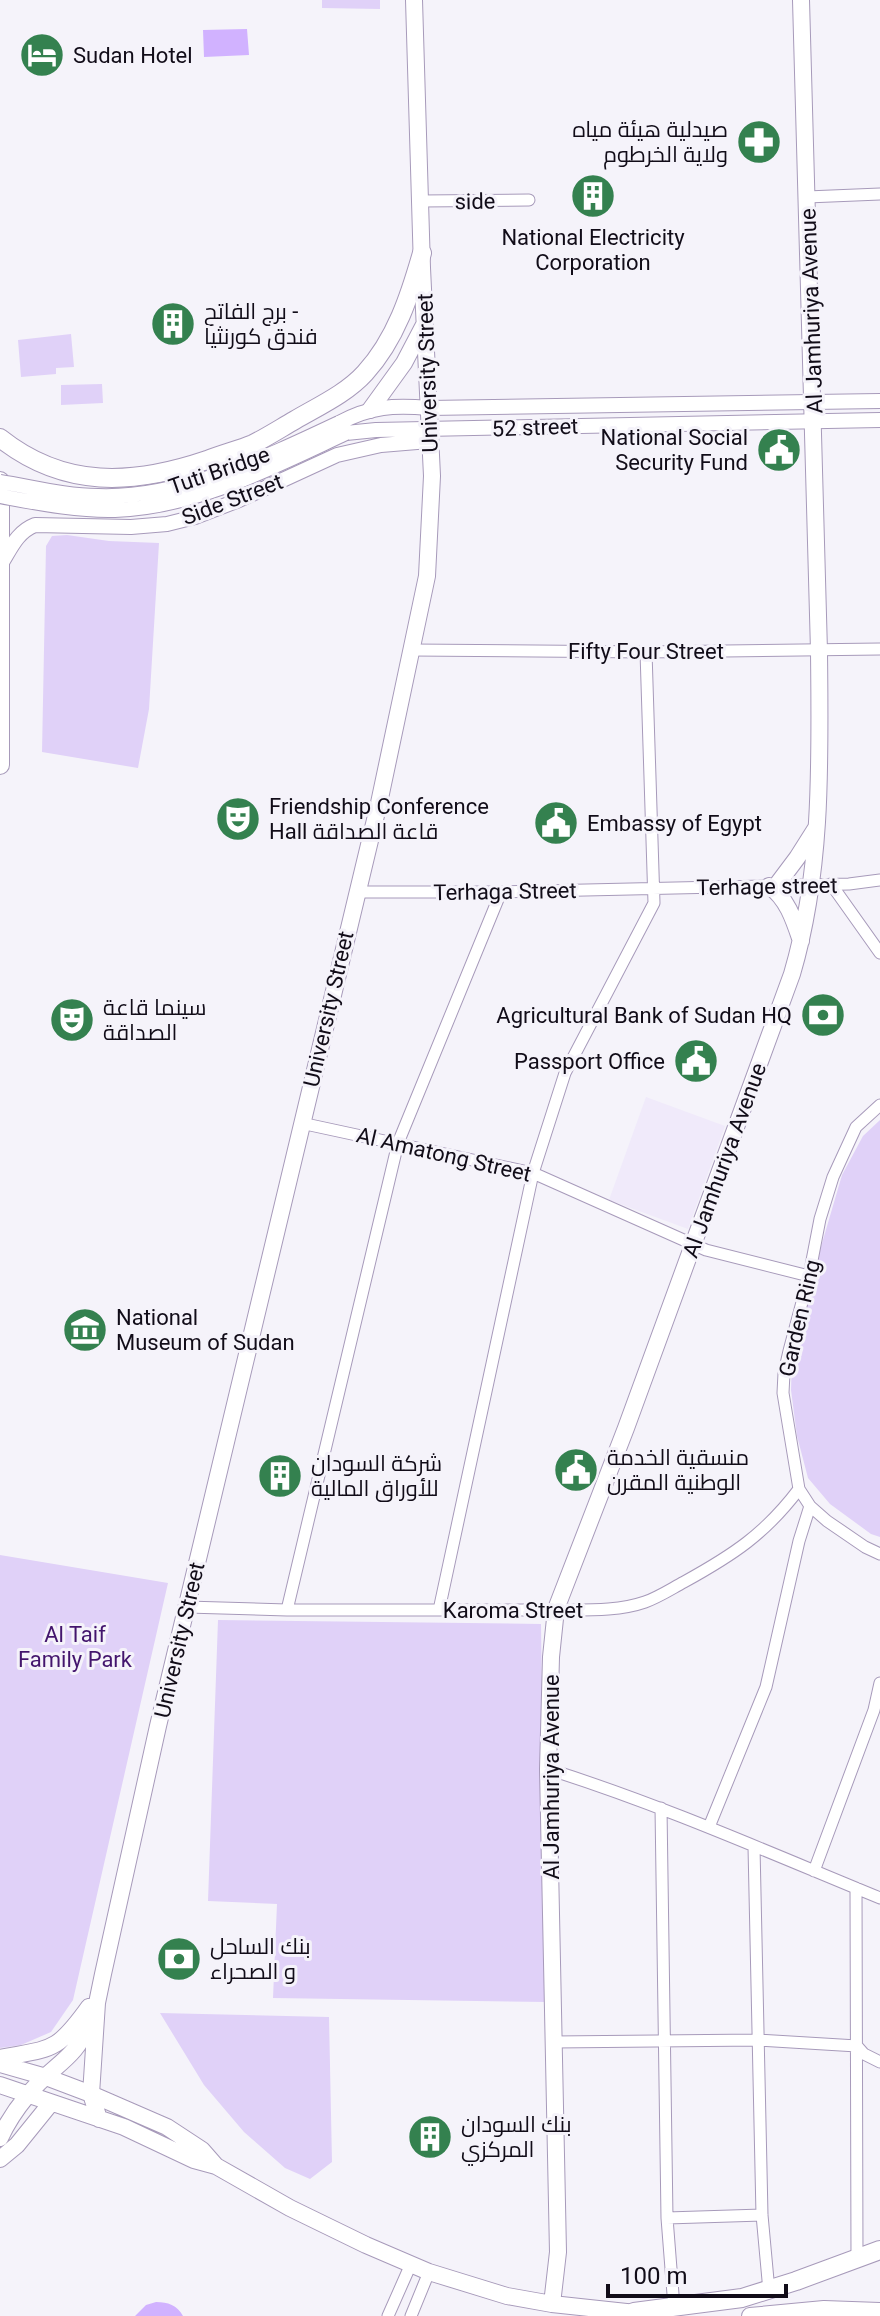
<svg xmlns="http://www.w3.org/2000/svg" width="880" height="2316" viewBox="0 0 880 2316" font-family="Roboto,Cairo,sans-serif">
  <rect width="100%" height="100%" fill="#f5f3fa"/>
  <!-- built -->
  <path fill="#f0eafa" d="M646,1097L725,1126L688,1229L609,1200Z"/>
  <!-- green -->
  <path fill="#e0d1f8" d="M322,0H380V9L322,8Z
    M71,334L74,367L56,368V374L21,377L18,340Z
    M102,384L103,403L61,405V385Z
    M67,535L109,541L159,543L149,709L138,768L42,752L46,546L52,536Z
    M880,1120V1537L871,1534L830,1504L808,1478L797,1436L791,1390L792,1359L813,1274L842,1175L863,1136Z
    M0,1555L168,1583L73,2000L51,2032L21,2045L0,2048Z
    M218,1620L541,1624L546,2002L273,1998L277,1904L208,1901Z
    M160,2013L329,2017L332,2162L310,2179L285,2168L244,2132L204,2085Z"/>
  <!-- water -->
  <path fill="#d1b2ff" d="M247,29L249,55L204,57L203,30Z
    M156,2302C168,2302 177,2305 183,2316H135L146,2305Z"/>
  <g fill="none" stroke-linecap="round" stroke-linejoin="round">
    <!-- minor casing -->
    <g stroke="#a79aba" stroke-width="13">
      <path id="minor" d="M807,197L880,194
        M421,201L529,200
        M412,650L646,652L880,649
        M831,884L880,953
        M356,892H501L849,884L880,880
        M880,1105L856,1127L833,1177L820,1219L809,1276L789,1351L784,1373L783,1393L799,1489L810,1506L827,1521L865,1547L880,1554
        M301,1123L533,1173L706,1250L809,1276
        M187,1607L287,1610H571C595,1610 622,1610 645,1602C659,1597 671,1589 684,1582C733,1555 765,1534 799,1489
        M287,1610L398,1143L501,892
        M439,1610L533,1173L565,1073L654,903L646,652
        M548,1769C662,1805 770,1853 880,1898
        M661,1808L667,2218L674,2307
        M709,1827L766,1687L799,1541L810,1506
        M754,1847L762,2215L769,2291
        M814,1871L874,1710L880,1683
        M856,1888L857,2258
        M554,2042L758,2040L857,2046L864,2054L880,2062
        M667,2218L762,2215
        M388,2316L411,2264
        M411,2316L429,2272"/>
    </g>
    <!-- tertiary casing -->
    <g stroke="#a79aba" stroke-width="16">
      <path id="tertiary" d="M339,423C371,406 394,405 429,408L880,401
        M346,433L376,430L880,420
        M1,564C11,548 17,532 35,525L131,527L167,524L195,517L239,500L337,455L381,445L429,441"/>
    </g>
    <!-- secondary casing -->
    <g stroke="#a79aba" stroke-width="18">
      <path id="secondary" d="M370,410L404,363L425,323
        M769,886C787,898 794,920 801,941
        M776,886L797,858L816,828
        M0,2058C52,2048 56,2053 89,2007
        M0,2064L46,2077L91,2094L167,2127L202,2150L216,2166
        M0,2085L124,2127L194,2160L216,2166L290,2208L366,2245L429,2272L507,2296L552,2304L645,2314
        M99,2119L91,2094L97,2003L103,1974L158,1726L379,803L427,576L432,476L422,268L414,0
        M0,2138C7,2123 17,2108 27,2096C52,2064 75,2062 91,2020
        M0,2159L17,2145L51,2103
        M552,2304L558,2252L548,1769L551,1657L556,1609L626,1428L792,974C823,869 820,759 819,651L801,0
        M750,2316L824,2309L880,2311"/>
    </g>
    <!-- primary casing -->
    <g stroke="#a79aba" stroke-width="20">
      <path id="primary" d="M0,438C64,489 133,485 207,460C222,454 238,450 253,444C267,437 281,428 295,420C319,406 347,393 365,373C396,339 410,295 422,253
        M0,481V765"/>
    </g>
    <!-- trunk casing -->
    <g stroke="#a79aba" stroke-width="20">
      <path id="trunk" d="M634,2312L742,2298L796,2281L880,2250"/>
    </g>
    <!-- minor -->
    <use href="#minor" stroke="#fff" stroke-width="11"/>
    <!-- tertiary -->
    <use href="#tertiary" stroke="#fff" stroke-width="14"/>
    <!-- secondary -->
    <use href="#secondary" stroke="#fff" stroke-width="16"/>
    <!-- primary -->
    <use href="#primary" stroke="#fff" stroke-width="18"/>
    <!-- trunk -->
    <use href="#trunk" stroke="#fff" stroke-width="18"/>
    <!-- tertiary-bridge casing -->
    <g stroke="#a79aba" stroke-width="16" stroke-linecap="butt">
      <path id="tertiary-bridge" d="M0,482C32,487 65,496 98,496C179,499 267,457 339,423
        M0,496C38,503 77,511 115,510C197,507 273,467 346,433"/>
    </g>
    <!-- tertiary-bridge -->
    <use href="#tertiary-bridge" stroke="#fff" stroke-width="14"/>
  </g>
  <!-- icons -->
  <defs>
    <g id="hotel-disc" transform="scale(2.3)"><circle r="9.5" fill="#34814f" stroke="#f5f3fa"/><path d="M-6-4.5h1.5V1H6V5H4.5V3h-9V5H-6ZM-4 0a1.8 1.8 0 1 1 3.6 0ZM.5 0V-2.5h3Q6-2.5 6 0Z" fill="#fff"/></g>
    <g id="pharmacy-disc" transform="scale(2.3)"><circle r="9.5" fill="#34814f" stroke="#f5f3fa"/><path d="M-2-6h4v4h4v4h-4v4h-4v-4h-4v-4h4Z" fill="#fff"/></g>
    <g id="building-disc" transform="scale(2.3)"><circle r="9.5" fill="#34814f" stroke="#f5f3fa"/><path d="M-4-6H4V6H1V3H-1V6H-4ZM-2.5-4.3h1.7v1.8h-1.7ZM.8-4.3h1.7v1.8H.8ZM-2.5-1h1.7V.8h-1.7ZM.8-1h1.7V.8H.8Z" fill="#fff"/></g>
    <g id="civic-disc" transform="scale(2.3)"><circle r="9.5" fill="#34814f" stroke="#f5f3fa"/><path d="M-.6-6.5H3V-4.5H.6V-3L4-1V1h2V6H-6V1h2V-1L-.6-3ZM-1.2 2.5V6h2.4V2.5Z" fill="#fff"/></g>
    <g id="theatre-disc" transform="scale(2.3)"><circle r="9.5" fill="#34814f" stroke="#f5f3fa"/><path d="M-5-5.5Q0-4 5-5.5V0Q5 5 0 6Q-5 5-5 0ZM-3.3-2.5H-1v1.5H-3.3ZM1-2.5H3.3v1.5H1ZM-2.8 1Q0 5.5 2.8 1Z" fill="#fff"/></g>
    <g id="bank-disc" transform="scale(2.3)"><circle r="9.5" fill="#34814f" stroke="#f5f3fa"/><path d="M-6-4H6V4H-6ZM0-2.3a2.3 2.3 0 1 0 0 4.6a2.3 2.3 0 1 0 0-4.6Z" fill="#fff"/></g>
    <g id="museum-disc" transform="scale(2.3)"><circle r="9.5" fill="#34814f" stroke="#f5f3fa"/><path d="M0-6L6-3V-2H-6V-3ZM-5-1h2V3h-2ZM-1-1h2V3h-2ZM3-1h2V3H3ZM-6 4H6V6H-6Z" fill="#fff"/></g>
  </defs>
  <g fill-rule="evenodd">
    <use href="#hotel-disc" x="42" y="55"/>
    <use href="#pharmacy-disc" x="759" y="142"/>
    <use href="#building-disc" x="593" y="196"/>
    <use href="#building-disc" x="173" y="324"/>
    <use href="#civic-disc" x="779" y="450"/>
    <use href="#theatre-disc" x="238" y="819"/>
    <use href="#civic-disc" x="556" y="823"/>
    <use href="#bank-disc" x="823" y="1015"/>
    <use href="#theatre-disc" x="72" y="1020"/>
    <use href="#civic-disc" x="696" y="1061"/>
    <use href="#museum-disc" x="85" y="1330"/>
    <use href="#civic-disc" x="576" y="1470"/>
    <use href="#building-disc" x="280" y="1476"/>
    <use href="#bank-disc" x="179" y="1959"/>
    <use href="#building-disc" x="430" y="2137"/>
  </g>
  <g text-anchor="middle" stroke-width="6" stroke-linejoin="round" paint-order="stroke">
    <!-- poi labels -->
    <g font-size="22" fill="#110c18" stroke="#f5f3fa" text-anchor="start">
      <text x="73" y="63">Sudan Hotel</text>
      <text x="728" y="137" text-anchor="end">صيدلية هيئة مياه<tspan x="728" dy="25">ولاية الخرطوم</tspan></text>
      <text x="593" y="245" text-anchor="middle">National Electricity<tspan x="593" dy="25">Corporation</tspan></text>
      <text x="204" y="319">برج الفاتح -<tspan x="204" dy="25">فندق كورنثيا</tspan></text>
      <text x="748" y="445" text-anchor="end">National Social<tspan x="748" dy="25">Security Fund</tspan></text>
      <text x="269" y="814">Friendship Conference<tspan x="269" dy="25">Hall قاعة الصداقة</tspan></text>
      <text x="587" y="831">Embassy of Egypt</text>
      <text x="103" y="1015">سينما قاعة<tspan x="103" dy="25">الصداقة</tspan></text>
      <text x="792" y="1023" text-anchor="end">Agricultural Bank of Sudan HQ</text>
      <text x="665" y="1069" text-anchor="end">Passport Office</text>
      <text x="116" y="1325">National<tspan x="116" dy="25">Museum of Sudan</tspan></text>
      <text x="607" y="1465">منسقية الخدمة<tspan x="607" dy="25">الوطنية المقرن</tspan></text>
      <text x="311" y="1471">شركة السودان<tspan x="311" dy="25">للأوراق المالية</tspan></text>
      <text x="210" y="1954">بنك الساحل<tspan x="210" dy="25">و الصحراء</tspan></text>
      <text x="461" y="2132">بنك السودان<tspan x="461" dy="25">المركزي</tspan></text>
    </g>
    <!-- street labels -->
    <g font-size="22" fill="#110c18" stroke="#f5f3fa">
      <text transform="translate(475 201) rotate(-1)" y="8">side</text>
      <text transform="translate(811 311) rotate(-92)" y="8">Al Jamhuriya Avenue</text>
      <text transform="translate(427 373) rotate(-92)" y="8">University Street</text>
      <text transform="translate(535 427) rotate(-2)" y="8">52 street</text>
      <text transform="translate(219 470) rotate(-19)" y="8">Tuti Bridge</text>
      <text transform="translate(232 499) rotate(-21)" y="8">Side Street</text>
      <text x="646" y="659">Fifty Four Street</text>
      <text transform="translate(767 886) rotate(-1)" y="8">Terhage street</text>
      <text transform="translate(505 891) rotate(-1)" y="8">Terhaga Street</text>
      <text transform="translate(328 1009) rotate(-77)" y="8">University Street</text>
      <text transform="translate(444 1154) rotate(13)" y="8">Al Amatong Street</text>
      <text transform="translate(724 1160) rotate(-70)" y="8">Al Jamhuriya Avenue</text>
      <text transform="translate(799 1318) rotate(-77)" y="8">Garden Ring</text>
      <text x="513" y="1618">Karoma Street</text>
      <text transform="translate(179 1640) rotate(-77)" y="8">University Street</text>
      <text transform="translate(551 1777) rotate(-90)" y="8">Al Jamhuriya Avenue</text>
    </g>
    <!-- park labels -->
    <g font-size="22" fill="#43156d" stroke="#f5f3fa">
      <text x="75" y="1642">Al Taif<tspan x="75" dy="25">Family Park</tspan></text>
    </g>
  </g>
  <!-- scale -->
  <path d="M608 2284v12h178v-12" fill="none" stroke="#110c18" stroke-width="4"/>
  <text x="620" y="2284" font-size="24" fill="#110c18" stroke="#f5f3fa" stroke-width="6" paint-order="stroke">100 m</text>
</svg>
